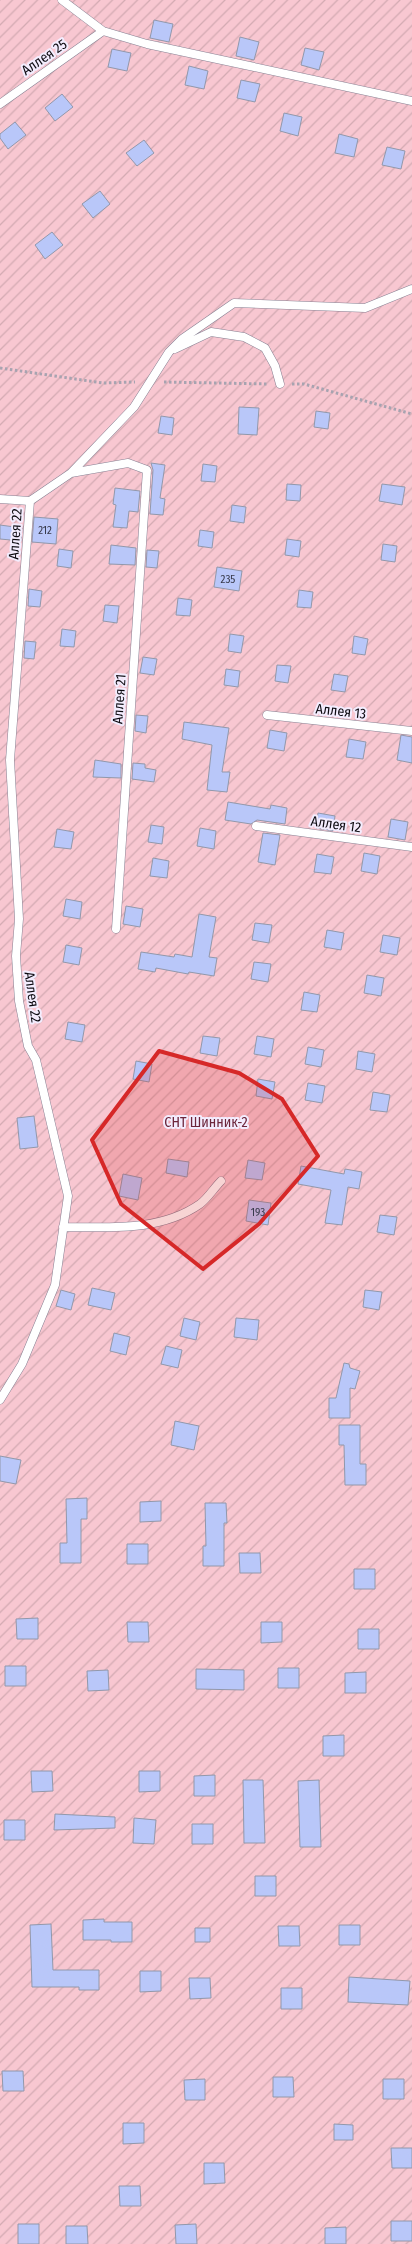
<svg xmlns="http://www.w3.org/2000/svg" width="412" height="2244" viewBox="0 0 412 2244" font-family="'Fira Sans Condensed',sans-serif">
  <defs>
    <pattern id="garden-furrows" width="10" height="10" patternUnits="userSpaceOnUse" patternTransform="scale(1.25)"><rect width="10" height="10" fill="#f8c7d1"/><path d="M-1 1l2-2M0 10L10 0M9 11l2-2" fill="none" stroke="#d3aab2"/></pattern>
  </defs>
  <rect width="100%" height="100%" fill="#f3edfe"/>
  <!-- garden -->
  <path fill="url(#garden-furrows)" d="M0,0H412V2244H0Z"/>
  <!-- building -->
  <path fill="#b9c7f9" stroke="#9298ab" d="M154,20L173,24L169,42L150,38Z
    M240,37L259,42L254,60L236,56Z
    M305,48L324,52L319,70L301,65Z
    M112,49L131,53L127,71L108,67Z
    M189,66L208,71L204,89L185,85Z
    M241,80L260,84L255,102L237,98Z
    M62,94L73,107L55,121L45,108Z
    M284,113L302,117L298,136L280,131Z
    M15,122L26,135L8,149L0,138V134Z
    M339,134L358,139L354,157L335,153Z
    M144,140L154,153L137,166L126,153Z
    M387,147L405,151L401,169L382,165Z
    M100,191L110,204L93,218L82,204Z
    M52,232L63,245L45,259L35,245Z
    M239,407L259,408L257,435L238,434Z
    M316,411L330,413L328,429L314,427Z
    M161,416L174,418L172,435L158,433Z
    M151,463L165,465L160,498L165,499L163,515L150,514L153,470Z
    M203,464L217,466L215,482L201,481Z
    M287,484L301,485L300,501L286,500Z
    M382,484L405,487L402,505L379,501Z
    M115,488L140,491L138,512L129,511L127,528L113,527L116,505L113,504Z
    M232,505L246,507L244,523L230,521Z
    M34,517L58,519L56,544L32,542Z
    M0,525L22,528L21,541L0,539Z
    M200,530L214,532L212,548L198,546Z
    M287,539L301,541L299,557L285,555Z
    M383,544L397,546L395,562L381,560Z
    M111,545L136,548L135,565L109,564Z
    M59,549L73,551L71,568L57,566Z
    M147,550L159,551L157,568L146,567Z
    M217,567L242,571L239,591L214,587Z
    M29,589L42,591L40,607L28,606Z
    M299,590L313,592L311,608L297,607Z
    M178,598L192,600L190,616L176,615Z
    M105,605L119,606L117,623L103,621Z
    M62,629L76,631L74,647L60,646Z
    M230,634L244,636L241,653L228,651Z
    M354,636L368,639L365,655L352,653Z
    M25,641L36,642L34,659L24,658Z
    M143,657L157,659L154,675L140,673Z
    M277,665L291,666L288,683L275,681Z
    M226,669L240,671L238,687L224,685Z
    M334,674L348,676L345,692L331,690Z
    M136,715L148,716L146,733L135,731Z
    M184,722L229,728L222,772H230L227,792L207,790L212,745L182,739Z
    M270,730L287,733L284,751L267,748Z
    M401,735L412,737V763L397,760Z
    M349,739L366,742L363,759L346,757Z
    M95,760L121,764V778L93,777Z
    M133,763L145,764V768L156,770L154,782L132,779Z
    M228,802L270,809L271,805L287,808L285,824L257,820L251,824L225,820Z
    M318,813L335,816L333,831L316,828Z
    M391,819L408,822L405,840L388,837Z
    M151,825L164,827L162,844L148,842Z
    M200,828L216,831L214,849L197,846Z
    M57,829L74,832L71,849L54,847Z
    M263,833L280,835L275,865L258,862Z
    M364,853L380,856L377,874L361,871Z
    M317,854L334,857L331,874L314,872Z
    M153,858L169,861L167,878L150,876Z
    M66,899L82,902L80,919L63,916Z
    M126,906L143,909L140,927L123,924Z
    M199,914L216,917L209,957L217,958L214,976L189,972L188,974L156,968L155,972L138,969L141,952L174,957L175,954L192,957Z
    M255,923L272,925L269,943L252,940Z
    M327,930L344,933L341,950L324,947Z
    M383,935L400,938L397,955L380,952Z
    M66,945L82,948L79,965L63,962Z
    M254,962L271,964L268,982L251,979Z
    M367,975L384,978L381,996L364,993Z
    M304,992L320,995L317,1012L301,1010Z
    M68,1022L85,1025L82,1042L65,1039Z
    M203,1036L220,1038L217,1056L200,1053Z
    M257,1036L274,1039L271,1057L254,1054Z
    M308,1047L324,1050L321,1067L305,1064Z
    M358,1051L375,1054L372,1072L356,1069Z
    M136,1061L152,1064L149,1082L133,1079Z
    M258,1079L275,1082L272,1099L256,1096Z
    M308,1083L325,1086L322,1103L305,1100Z
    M373,1092L390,1095L387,1112L370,1110Z
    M34,1116L38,1147L20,1149L17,1118Z
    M168,1159L189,1162L187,1177L166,1173Z
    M248,1160L265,1163L262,1180L245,1178Z
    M301,1166L344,1174L345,1169L362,1172L359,1189L348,1187L342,1225L325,1223L331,1190L298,1184Z
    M123,1174L142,1178L138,1200L119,1196Z
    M249,1200L271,1203L268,1225L246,1221Z
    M380,1215L397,1217L394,1235L377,1232Z
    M92,1288L115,1293L111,1310L88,1305Z
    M61,1290L75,1294L71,1310L56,1306Z
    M365,1290L382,1292L379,1310L363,1307Z
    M184,1318L200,1322L196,1340L180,1336Z
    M236,1318L259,1320L257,1340L234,1337Z
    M114,1333L130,1337L126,1355L110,1351Z
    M166,1346L182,1350L178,1368L161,1364Z
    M344,1363L349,1364L350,1368L360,1371L355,1389L350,1388V1418H329V1398H336Z
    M175,1421L199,1426L194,1450L171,1445Z
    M339,1425H360V1464H366V1485H345L344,1445H339Z
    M0,1456L21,1460L16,1484L0,1481Z
    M87,1498V1519H81V1563H60V1543H67L66,1499Z
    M161,1501V1521L140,1522V1502Z
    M205,1503H226L227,1523H224V1566H203V1546H206Z
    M127,1544H148V1564H127Z
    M239,1553H260L261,1573H240Z
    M354,1569H375V1589H354Z
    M38,1618V1639H17L16,1619Z
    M127,1622H148L149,1642H128Z
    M261,1622H282V1642L261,1643Z
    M358,1629H379V1649H358Z
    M5,1666H26V1686H5Z
    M278,1668H299V1688H278Z
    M196,1669L244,1670V1690L196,1689Z
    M108,1670L109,1690L88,1691L87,1671Z
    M366,1672V1693H345V1673Z
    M344,1735V1756H323V1736Z
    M31,1771H52L53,1791L32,1792Z
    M139,1771H160V1791L139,1792Z
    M215,1775V1796H194V1776Z
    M243,1780H263L265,1843H244Z
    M319,1780L321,1847H300L298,1781Z
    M55,1814L115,1817V1828L54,1830Z
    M134,1818L156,1820L154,1844L133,1843Z
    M4,1820H25V1840H4Z
    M192,1824H213V1844H192Z
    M255,1876H276V1896H255Z
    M104,1919V1922H132V1942H111V1940H83V1920Z
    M51,1924L53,1970H99V1990H79V1987H32L30,1925Z
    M339,1925H360V1945H339Z
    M278,1926H299L300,1946H279Z
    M195,1928H210V1942H195Z
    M140,1971H161V1991L140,1992Z
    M349,1977L410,1981L408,2005L348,2002Z
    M189,1978H210L211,1998L190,1999Z
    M281,1988H302V2009H281Z
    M2,2071H23L24,2091H3Z
    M273,2077H293L294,2097H273Z
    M205,2079V2100H185L184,2080Z
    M383,2079H404V2099H383Z
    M123,2123H144V2143L123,2144Z
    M334,2124L353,2125V2140H334Z
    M391,2148H412V2168H392Z
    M204,2163H224L225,2183L204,2184Z
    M119,2186H140L141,2206H120Z
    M391,2221H412V2241H391Z
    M18,2224H39V2244H18Z
    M196,2224L197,2244H176L175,2225Z
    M66,2226H87L88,2244H66Z
    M346,2227V2244H325V2228Z"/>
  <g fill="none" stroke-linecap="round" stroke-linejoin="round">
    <!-- lane casing -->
    <g stroke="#888093" stroke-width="9">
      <path id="lane" d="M62,0L103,31L147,44L412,101
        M0,104L103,31
        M175,349L211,332L244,337L265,348L275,366L280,384
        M71,473L134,407L169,352L182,339L234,303L365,308L412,289
        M0,499L30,501L71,473L128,463L147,470L116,929
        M267,715L412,731
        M256,826L412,847
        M63,1227C109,1227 160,1232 200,1204C208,1198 214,1188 221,1181
        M0,1400L22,1364L55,1285L68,1196L36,1060L28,1046L19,1001L16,956L19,919L10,760L30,501"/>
    </g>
    <!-- path -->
    <path stroke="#a8a3b0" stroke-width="3" stroke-dasharray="2.5 2.5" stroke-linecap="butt" d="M0,368L103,383L135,382
      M164,382L268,384
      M292,384H304L412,414"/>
    <!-- lane -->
    <use href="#lane" stroke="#fff" stroke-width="8"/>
  </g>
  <!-- marked area -->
  <path fill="#d62828" fill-opacity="0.2" stroke="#d62828" stroke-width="4" stroke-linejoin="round" d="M159,1051L239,1073L282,1099L318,1156L259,1224L203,1269L121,1204L92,1140Z"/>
  <g text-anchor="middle" stroke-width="4" stroke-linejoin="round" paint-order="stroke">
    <!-- number labels -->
    <g font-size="11" fill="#37394a">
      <text x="45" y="534">212</text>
      <text x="228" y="583">235</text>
      <text x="258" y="1216">193</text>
    </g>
    <!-- street labels -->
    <g font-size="14" fill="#0c0a10" stroke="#f3edfe">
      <text transform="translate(44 57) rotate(-35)" y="5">Аллея 25</text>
      <text transform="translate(15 534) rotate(-86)" y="5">Аллея 22</text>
      <text transform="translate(119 699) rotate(-86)" y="5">Аллея 21</text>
      <text transform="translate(341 711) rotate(6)" y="5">Аллея 13</text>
      <text transform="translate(336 824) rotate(8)" y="5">Аллея 12</text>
      <text transform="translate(33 997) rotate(82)" y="5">Аллея 22</text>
    </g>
    <!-- park labels -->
    <g font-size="14" fill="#6c263b" stroke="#f3edfe">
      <text x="206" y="1127">СНТ Шинник-2</text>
    </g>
  </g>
</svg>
